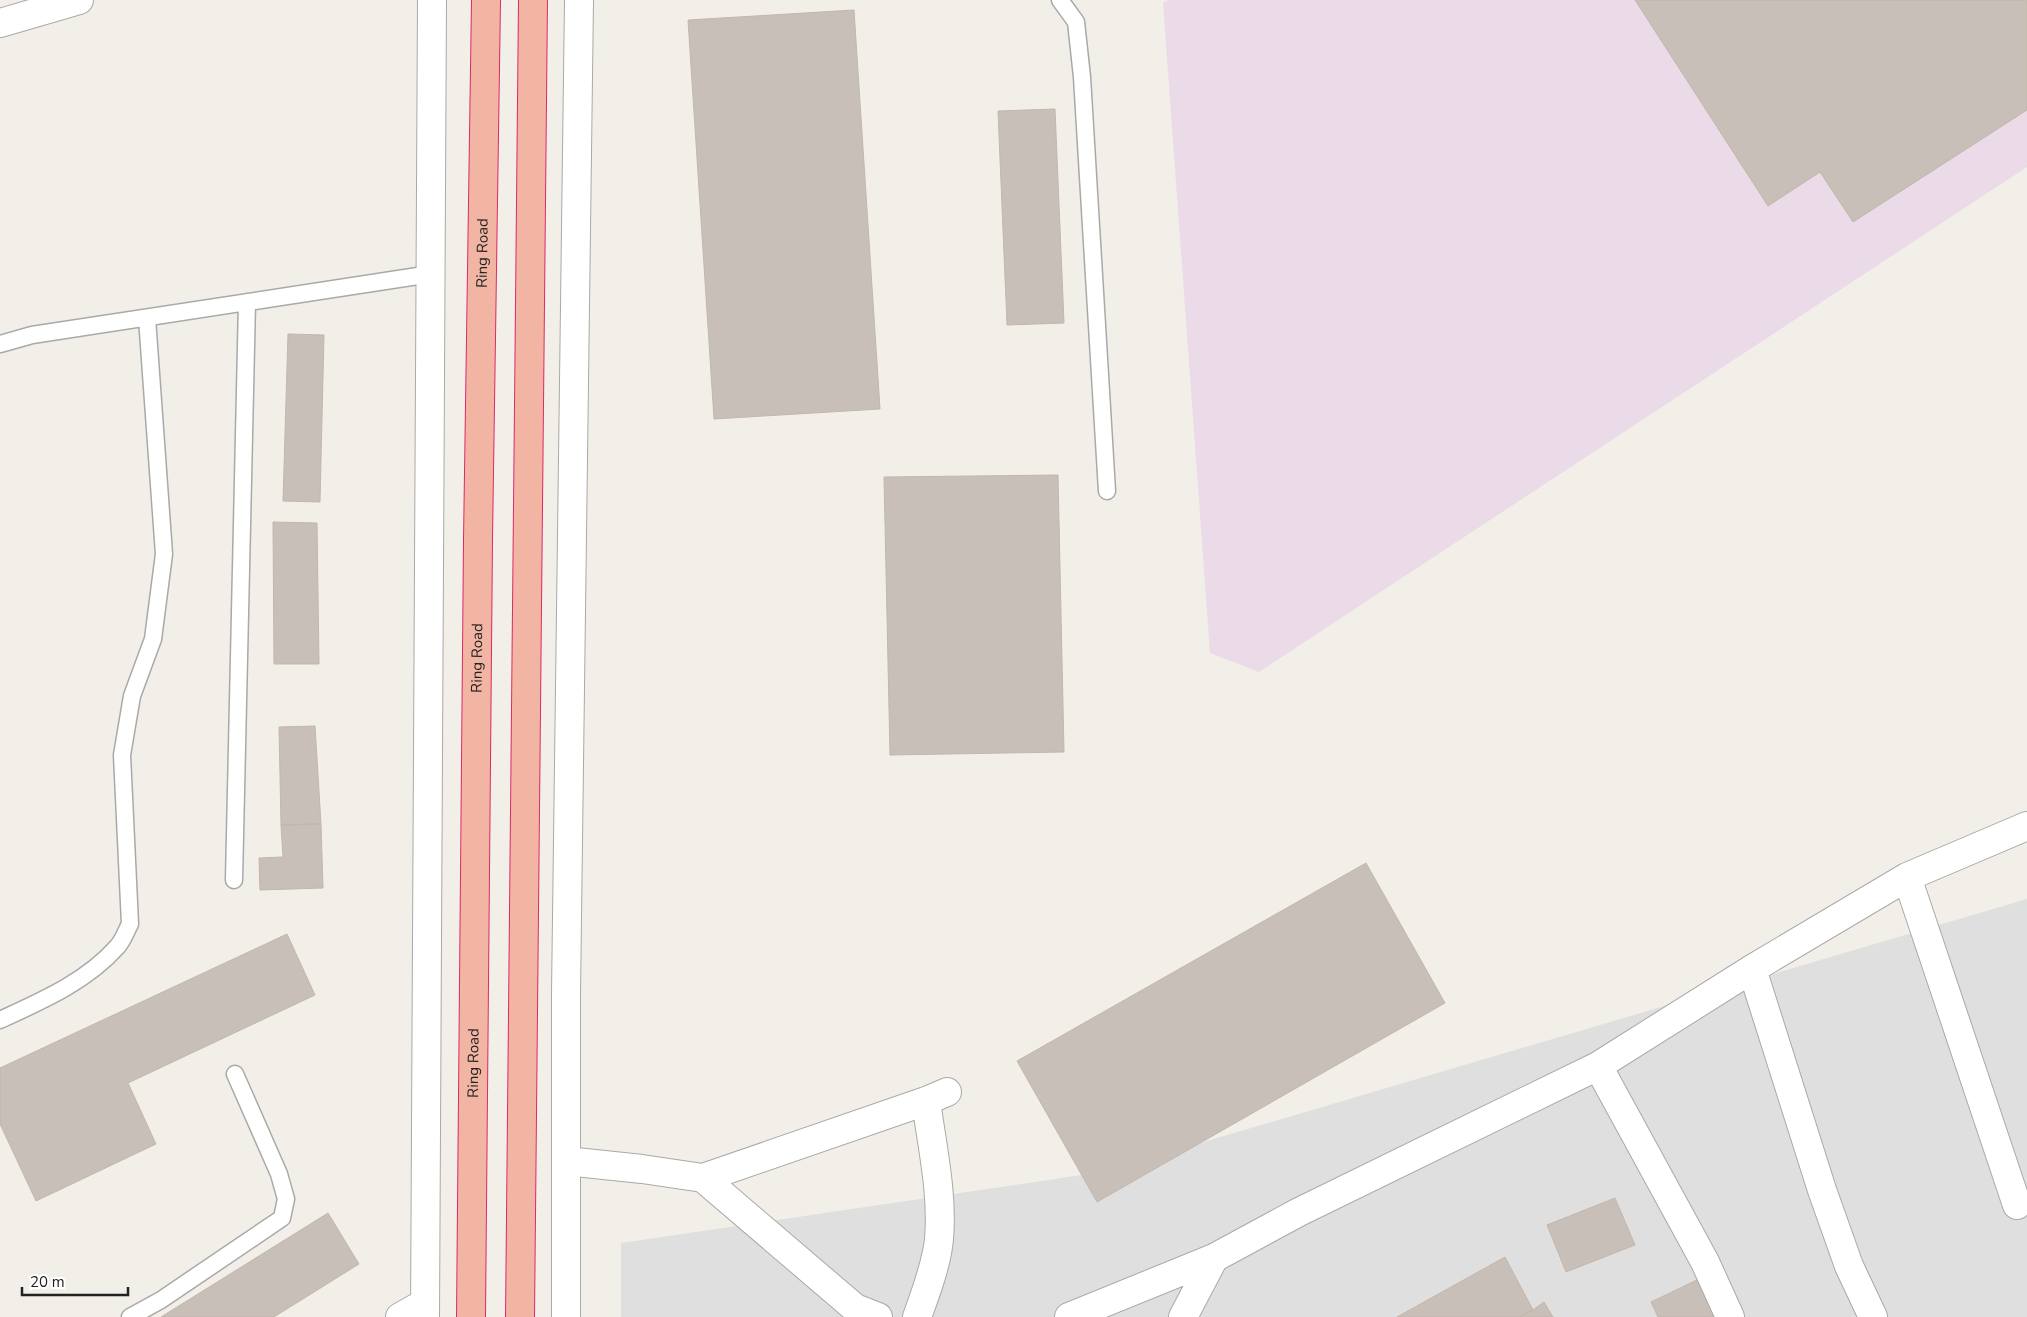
<svg xmlns="http://www.w3.org/2000/svg" width="2027" height="1317" viewBox="0 0 2027 1317" font-family="'Nunito Sans',sans-serif">
  <rect width="100%" height="100%" fill="#f2efe9"/>
  <!-- residential -->
  <path fill="#e0dfdf" d="M2027,899V1317H621V1243L1102,1172Z"/>
  <!-- industrial -->
  <path fill="#ebdbe8" d="M1168,0H2027V167L1259,672L1210,653L1163,3Z"/>
  <!-- building -->
  <path fill="#c7bfb8" stroke="#c4b6ab" d="M1635,0H2027V110L1853,222L1820,172L1768,206Z
    M854,10L880,409L714,419L688,20Z
    M1055,109L1064,323L1007,325L998,111Z
    M288,334L324,335L320,502L283,501Z
    M1058,475L1064,752L890,755L884,477Z
    M273,522L317,523L319,664H274Z
    M315,726L321,824L281,825L279,727Z
    M321,824L323,888L260,890L259,858L283,857L281,825Z
    M1366,863L1445,1003L1097,1202L1017,1061Z
    M287,934L315,995L128,1083L156,1144L36,1201L0,1124V1068Z
    M1615,1198L1635,1245L1566,1272L1547,1225Z
    M328,1213L359,1264L274,1317H161Z
    M1505,1257L1533,1310L1519,1317H1397Z
    M1699,1279L1717,1317H1658L1651,1302Z
    M1544,1302L1553,1317H1519L1533,1310Z"/>
  <g fill="none" stroke-linecap="round" stroke-linejoin="round">
    <!-- service casing -->
    <g stroke="#a9a9a9" stroke-width="19">
      <path id="service" d="M1060,0L1076,22L1082,77L1107,491
        M0,344L32,335L431,274
        M234,880L247,302
        M0,1020C41,1001 86,982 117,947C123,941 126,931 130,924L122,755L132,696L153,639L164,554L147,318
        M130,1317L161,1300L282,1218L286,1199L279,1174L235,1074"/>
    </g>
    <!-- minor casing -->
    <g stroke="#a9a9a9" stroke-width="30">
      <path id="minor" d="M0,23L79,0
        M1907,877L2017,1205
        M1752,969L1822,1190L1849,1266L1873,1317
        M1598,1066L1705,1262L1730,1317
        M566,1161L642,1169L703,1178L855,1308L878,1317
        M703,1178L926,1101L947,1092
        M400,1317L425,1303
        M917,1317C925,1295 937,1263 939,1239C943,1194 932,1146 926,1101
        M1069,1317L1214,1258L1299,1212L1598,1066L1752,969L1907,877L2027,826
        M1183,1317L1214,1258"/>
    </g>
    <!-- tertiary casing -->
    <g stroke="#a9a9a9" stroke-width="30">
      <path id="tertiary" d="M425,1317L432,0
        M566,1317V994L579,0"/>
    </g>
    <!-- trunk casing -->
    <g stroke="#dc2a67" stroke-width="30">
      <g id="trunk">
        <path id="s1" d="M471,1317L478,540L486,0"/>
        <path d="M520,1317L533,0"/>
      </g>
    </g>
    <!-- service -->
    <use href="#service" stroke="#fff" stroke-width="16"/>
    <!-- minor -->
    <use href="#minor" stroke="#fff" stroke-width="28"/>
    <!-- tertiary -->
    <use href="#tertiary" stroke="#fff" stroke-width="28"/>
    <!-- trunk -->
    <use href="#trunk" stroke="#f2b4a3" stroke-width="28"/>
  </g>
  <g text-anchor="middle" stroke-width="4.5" stroke-linejoin="round" paint-order="stroke">
    <!-- street labels -->
    <g font-size="15" fill="#222" stroke="#fff">
      <text dy="5" stroke="none"><textPath href="#s1" startOffset="1064">Ring Road</textPath></text>
      <text dy="5" stroke="none"><textPath href="#s1" startOffset="659">Ring Road</textPath></text>
      <text dy="5" stroke="none"><textPath href="#s1" startOffset="254">Ring Road</textPath></text>
    </g>
  </g>
  <!-- scale -->
  <path d="M22 1287v8h106v-8" fill="none" stroke="#222222" stroke-width="2.5"/>
  <text x="30" y="1287" font-size="15" fill="#222222" stroke="#ffffff" stroke-width="4" paint-order="stroke">20 m</text>
</svg>
